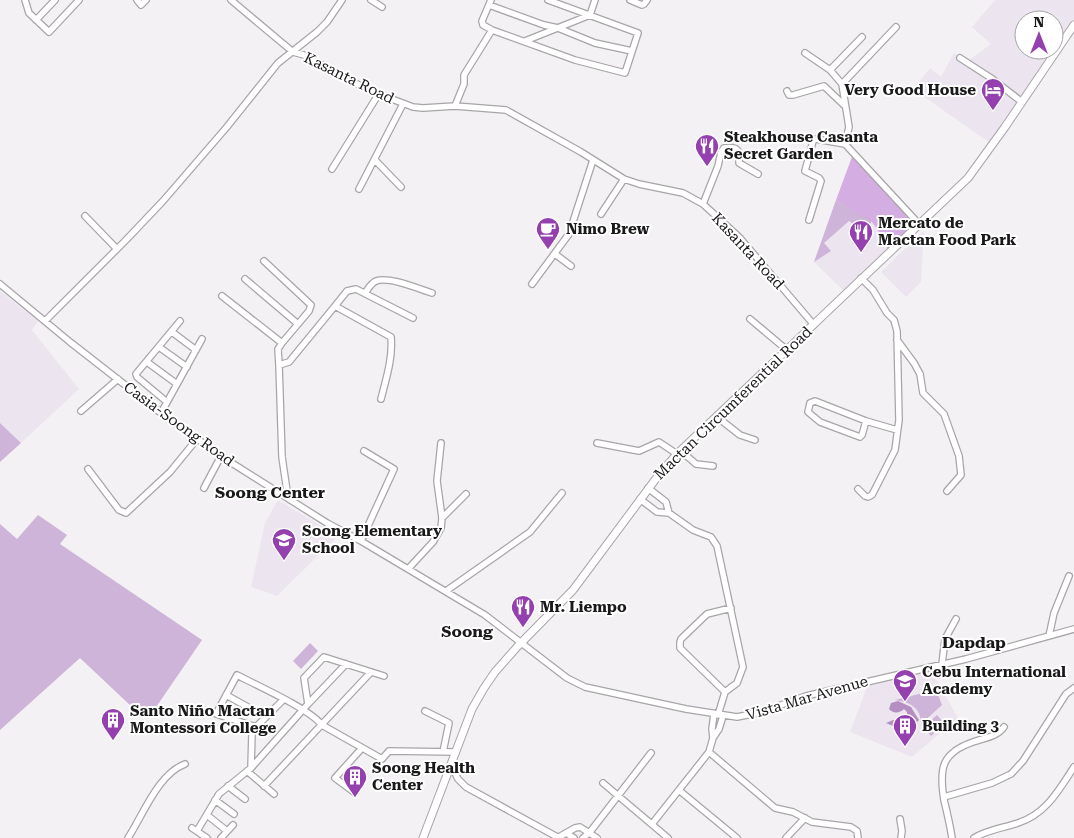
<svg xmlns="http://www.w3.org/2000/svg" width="1074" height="838" viewBox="0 0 1074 838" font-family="'Roboto Serif',serif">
  <rect width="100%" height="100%" fill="#f3f1f4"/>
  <!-- built -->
  <path fill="#ece5ef" d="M995,0H1074V20L1054,50V20H1024V50H1054L990,143L913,89L930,68L941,77L954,53L968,61L991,44L972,27Z
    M852,157L888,250L844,291L814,262Z
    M924,230L921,282L906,297L881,272Z
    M0,291L38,321L32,330L79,389L21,443L0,423Z
    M278,500L338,536L277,596L251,587L265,523Z
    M931,670L958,718L912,757L850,732L868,685Z"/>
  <!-- green -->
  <path fill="#ceb4d8" d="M836,200L872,221L868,227L858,228L849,221L824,243L831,251L814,262Z
    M0,423L21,443L0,462Z
    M38,515L67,535L60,544L202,640L152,713L132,707L80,658L0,730V524L17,539Z
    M310,643L318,651L301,669L293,661Z
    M931,691L937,692L942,705L921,724C921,707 909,702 895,700Z
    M937,715L945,724L931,736L923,727Z"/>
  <!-- forest -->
  <path fill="#d4ade2" d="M852,157L915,224L888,250L882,236L872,222L836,200Z"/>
  <!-- water -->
  <path fill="#b58fc2" d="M898,701L911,707L919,720L907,732L886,723L893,720L902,723L907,718V712L904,709C900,713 893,714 889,709L891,703Z"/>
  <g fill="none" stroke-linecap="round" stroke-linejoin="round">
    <!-- minor casing -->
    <g stroke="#a8a5a8" stroke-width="8">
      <path id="minor" d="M25,0L29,13L49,32L79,0
        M137,0L141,5L146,0
        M231,0L293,52L304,55L368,90L413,107L423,108L455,106L506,110L581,152L624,179L639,184L683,193L703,204L740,238L814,325
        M371,0L382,7
        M491,0L482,21L483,25L492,30L575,60L625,73L638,33L548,0
        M630,0L642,5L644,4L647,0
        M489,5L544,25L558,28L595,43L632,51
        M36,20L55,0
        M525,41L590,15L595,0
        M805,53L830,70
        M960,58L991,78L1022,102
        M842,84L896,27
        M787,91L789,95H793L824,86L844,105
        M455,106L464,84V75L492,30
        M845,144L849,127L842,84L830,70L862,37
        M375,160L401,187
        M332,169L378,95
        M359,189L403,104
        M703,204L718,166L721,152L724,148C738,146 740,150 739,163L758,174
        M601,214L624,179
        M85,216L117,249
        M809,220L821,181L819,178L805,171L813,141L816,139L845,144L919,224
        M555,254L571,266
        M264,261L311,305L309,311L282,343
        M245,279L298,324
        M0,284L70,342L161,413L227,460L327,523L361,541L485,615L567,678L585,687L686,709L737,717L762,712L806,696L966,659L1074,629
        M532,284L569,234L593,160
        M365,293C368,289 371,283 376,281C389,276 419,289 432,293
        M222,296L282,343L278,349L279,365
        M335,306L347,291L356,289L413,318
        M750,319L787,350
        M45,321L126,240L163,201L226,128L278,63L317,32L327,22L342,0
        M172,332L196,350
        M897,340L914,363L920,374L923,393L944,414L959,456L961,475L947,491
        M159,347L187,367
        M147,362L177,384
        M167,402L137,377L136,374L180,321
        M81,411L118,379
        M161,413L202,339
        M717,417L740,435L755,440
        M866,421L862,435L860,437L820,422L808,412L810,403L815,401L866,421L897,430
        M441,443L437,481L442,518
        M597,443L639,451L659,442L677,454
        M681,451L696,464L713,466
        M88,469L119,510L126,513L170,472L197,439
        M204,488L221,456
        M648,488L666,502L669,513
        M858,489L865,496L868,497L872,495L895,450L899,420L897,331L894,320L887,313L873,290L861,278
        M288,498L282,457L279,365L289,362L335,306L391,337C393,358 386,379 381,399
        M640,499L657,512L669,513L693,530L711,537L717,546L743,667L737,683L725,692L718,715
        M361,541L394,469L364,451
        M408,569L433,542L441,528L442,518L466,494
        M446,591L530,532L562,493
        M1049,636L1054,613L1069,576
        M942,664L945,639L956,619
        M725,692L680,648V642L681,639L707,614L731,608
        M226,695L266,717
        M283,700L256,727L216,714L237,675C258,686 308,708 322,725L382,759L389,751L456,752
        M308,704L346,664
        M425,711L449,723L443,752
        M714,714L712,729L713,738L719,729L723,716
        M709,752L775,808L793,812L812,822L851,827L857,831L858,838
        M451,765L458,779L466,787L559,838
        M251,768L252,733L256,727
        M247,771L274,794
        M603,783L668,838
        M228,786L245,799
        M264,786L371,672
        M680,791L737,838
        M354,792L335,778L362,748
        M944,797L992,783L1011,774L1023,761L1066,694L1074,688
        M215,800L234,814
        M207,815L227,831
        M900,819L902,831L901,838
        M652,824L709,752L713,738
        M192,828L207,838
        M197,831L219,794L251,768L308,704L304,678L324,657L384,676
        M566,833L574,838
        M559,837L575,828L580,827L597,838
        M128,838C143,815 158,774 185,764
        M221,838L233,825
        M583,838L590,832L651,753
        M786,838L805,818
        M952,838C950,825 947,812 944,800C939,769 941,753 973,742C984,738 997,737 1004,727
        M974,838C987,830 1003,828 1018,823C1046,814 1059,790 1074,767"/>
    </g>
    <!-- major casing -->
    <g stroke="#a8a5a8" stroke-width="9">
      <path id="major" d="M423,838L472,709L484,688L495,672L518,646L573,590L658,476L677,454L968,178L1005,127L1074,25"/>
    </g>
    <!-- minor -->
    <use href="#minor" stroke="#fff" stroke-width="5.5"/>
    <!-- major -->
    <use href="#major" stroke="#fff" stroke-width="7"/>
  </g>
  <!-- icons -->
  <defs>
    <g id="hotel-pin" transform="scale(1.25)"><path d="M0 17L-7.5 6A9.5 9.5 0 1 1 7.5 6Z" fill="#9440ae" stroke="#fff"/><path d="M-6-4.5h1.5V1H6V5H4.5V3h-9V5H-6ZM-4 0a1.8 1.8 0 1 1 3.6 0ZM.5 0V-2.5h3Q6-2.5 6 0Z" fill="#fff"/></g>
    <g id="restaurant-pin" transform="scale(1.25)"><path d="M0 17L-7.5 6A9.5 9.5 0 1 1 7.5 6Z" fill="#9440ae" stroke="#fff"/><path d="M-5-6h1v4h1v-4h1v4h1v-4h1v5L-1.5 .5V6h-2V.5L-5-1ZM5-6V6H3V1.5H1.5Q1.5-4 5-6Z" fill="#fff"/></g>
    <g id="cafe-pin" transform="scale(1.25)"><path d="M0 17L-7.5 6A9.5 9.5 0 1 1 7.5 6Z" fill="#9440ae" stroke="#fff"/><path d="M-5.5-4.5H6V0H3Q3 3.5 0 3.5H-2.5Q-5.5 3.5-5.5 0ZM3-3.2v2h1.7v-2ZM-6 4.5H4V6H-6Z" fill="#fff"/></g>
    <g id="school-pin" transform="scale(1.25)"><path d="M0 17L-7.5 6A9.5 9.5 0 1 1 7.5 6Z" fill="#9440ae" stroke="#fff"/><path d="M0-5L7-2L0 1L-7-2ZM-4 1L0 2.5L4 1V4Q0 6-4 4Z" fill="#fff"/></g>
    <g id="building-pin" transform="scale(1.25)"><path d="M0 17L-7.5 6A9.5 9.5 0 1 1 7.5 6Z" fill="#9440ae" stroke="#fff"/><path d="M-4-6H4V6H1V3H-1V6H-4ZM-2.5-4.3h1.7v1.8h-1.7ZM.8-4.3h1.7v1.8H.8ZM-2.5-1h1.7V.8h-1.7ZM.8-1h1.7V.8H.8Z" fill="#fff"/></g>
  </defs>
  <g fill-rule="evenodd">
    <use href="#hotel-pin" x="993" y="90"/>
    <use href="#restaurant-pin" x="707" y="146"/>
    <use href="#cafe-pin" x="548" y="229"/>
    <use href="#restaurant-pin" x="861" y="232"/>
    <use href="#school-pin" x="284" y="540"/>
    <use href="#restaurant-pin" x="523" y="607"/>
    <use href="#school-pin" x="905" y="681"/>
    <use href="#building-pin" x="113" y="720"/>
    <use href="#building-pin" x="905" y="726"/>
    <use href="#building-pin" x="355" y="777"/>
  </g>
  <g text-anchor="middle" stroke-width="4" stroke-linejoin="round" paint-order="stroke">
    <!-- street labels -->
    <g font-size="15" fill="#19191a" stroke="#fff">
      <text transform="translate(349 78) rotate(26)" y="5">Kasanta Road</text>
      <text transform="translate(748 251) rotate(47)" y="5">Kasanta Road</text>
      <text transform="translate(733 403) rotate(-44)" y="5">Mactan Circumferential Road</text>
      <text transform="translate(179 424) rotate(36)" y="5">Casia-Soong Road</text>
      <text transform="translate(807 698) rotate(-16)" y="5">Vista Mar Avenue</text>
    </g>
    <!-- poi labels -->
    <g font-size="15" font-weight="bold" fill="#19191a" stroke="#fff" text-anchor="start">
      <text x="976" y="95" text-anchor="end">Very Good House</text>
      <text x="724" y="142">Steakhouse Casanta<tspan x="724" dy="17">Secret Garden</tspan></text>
      <text x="878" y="228">Mercato de<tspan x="878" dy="17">Mactan Food Park</tspan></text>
      <text x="566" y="234">Nimo Brew</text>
      <text x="302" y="536">Soong Elementary<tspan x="302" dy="17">School</tspan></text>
      <text x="540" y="612">Mr. Liempo</text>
      <text x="922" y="677">Cebu International<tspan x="922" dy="17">Academy</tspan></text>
      <text x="130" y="716">Santo Niño Mactan<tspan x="130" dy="17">Montessori College</tspan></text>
      <text x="922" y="731">Building 3</text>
      <text x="372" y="773">Soong Health<tspan x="372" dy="17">Center</tspan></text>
    </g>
    <!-- neighbourhood labels -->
    <g font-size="16" font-weight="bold" fill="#19191a" stroke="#fff">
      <text x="270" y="498">Soong Center</text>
      <text x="467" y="637">Soong</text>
      <text x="974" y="648">Dapdap</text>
    </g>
  </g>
  <!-- north arrow -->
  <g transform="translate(1039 35)"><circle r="24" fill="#ffffff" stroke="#a3a3a3"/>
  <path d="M0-4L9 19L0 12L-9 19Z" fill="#9440ae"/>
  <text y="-8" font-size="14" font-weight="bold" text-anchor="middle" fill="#19191a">N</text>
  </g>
</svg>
